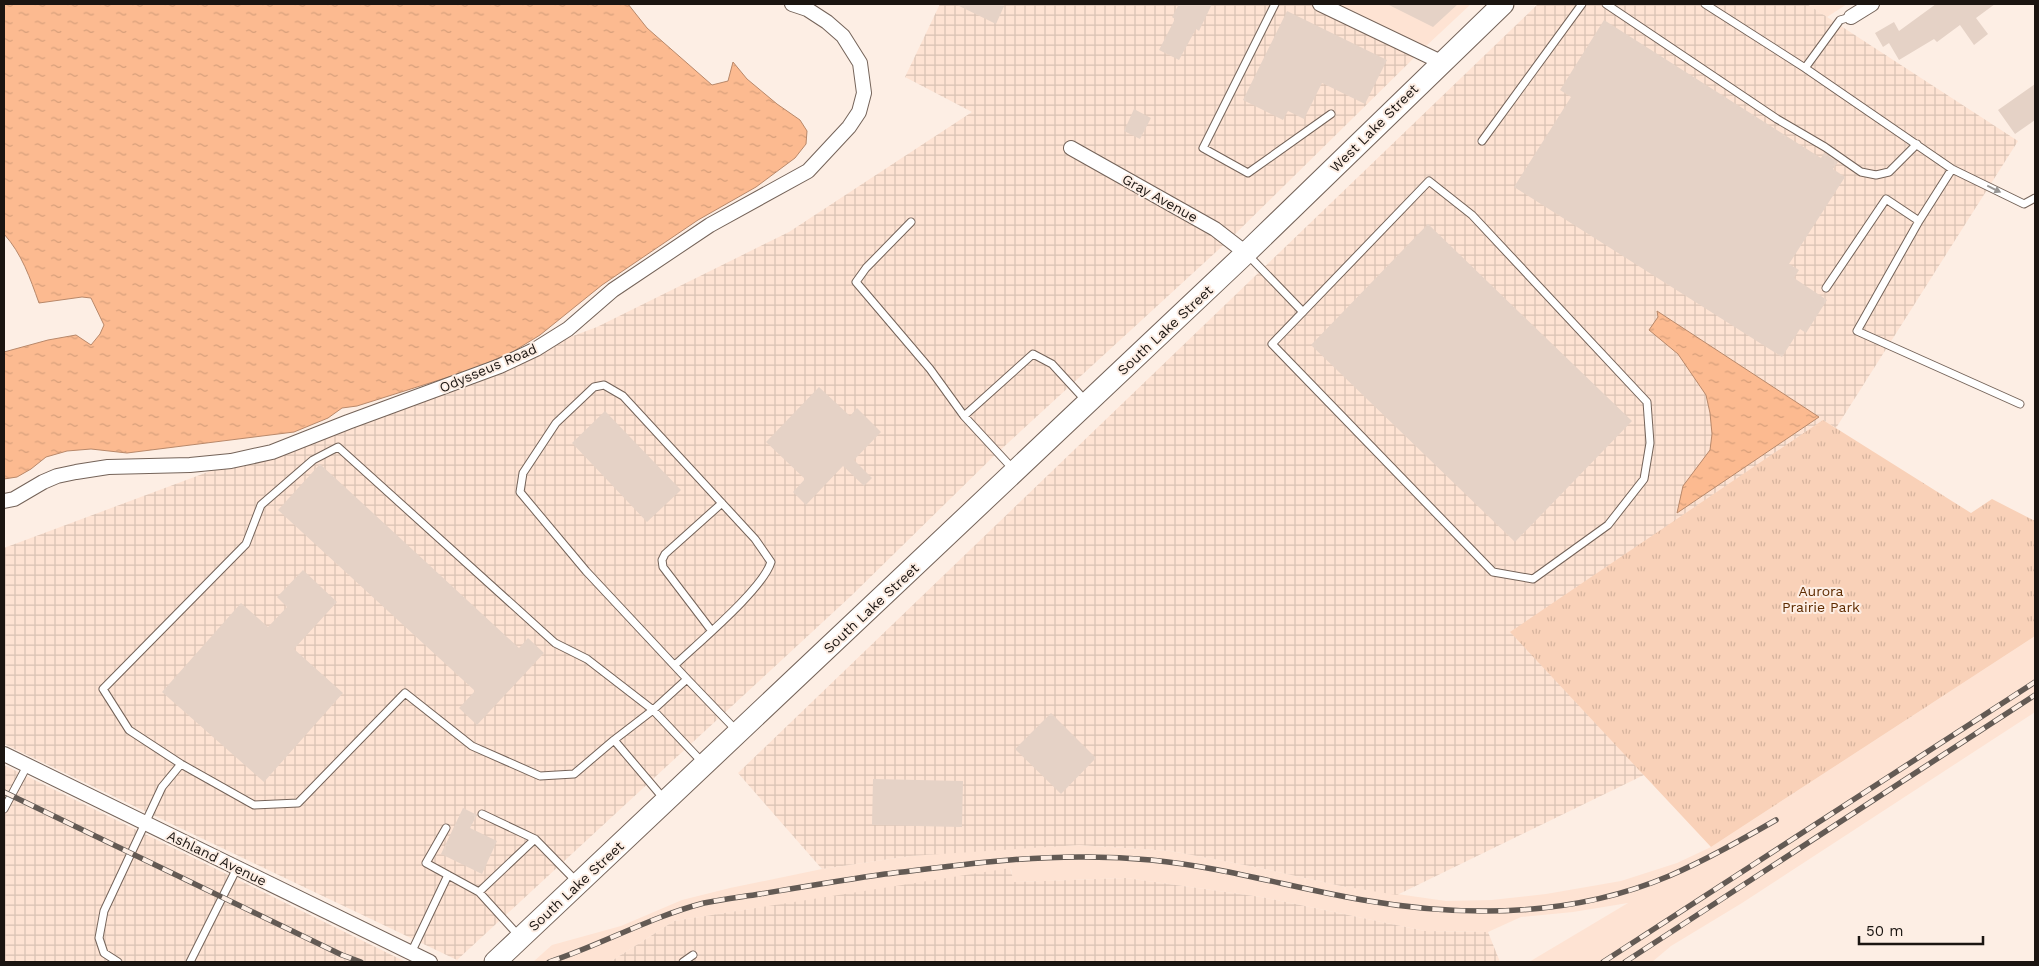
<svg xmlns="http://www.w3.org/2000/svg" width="2039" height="966" viewBox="0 0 2039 966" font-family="'Work Sans',sans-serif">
  <defs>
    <pattern id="industrial-grid" width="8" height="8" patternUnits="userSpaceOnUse" patternTransform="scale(1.25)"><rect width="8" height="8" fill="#fee3d3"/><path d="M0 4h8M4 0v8" fill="none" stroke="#d9c2b4"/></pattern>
    <pattern id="park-tufts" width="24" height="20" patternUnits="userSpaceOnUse" patternTransform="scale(1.25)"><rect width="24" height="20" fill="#f9d1b8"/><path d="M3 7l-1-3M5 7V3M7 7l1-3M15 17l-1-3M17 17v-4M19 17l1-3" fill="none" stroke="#d5b39d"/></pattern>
    <pattern id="water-ripples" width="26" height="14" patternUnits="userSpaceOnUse" patternTransform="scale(1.25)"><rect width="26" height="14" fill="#fcba90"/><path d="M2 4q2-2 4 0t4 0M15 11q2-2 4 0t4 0" fill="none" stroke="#d79f7b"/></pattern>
  </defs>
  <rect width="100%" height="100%" fill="#fdeee4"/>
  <!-- built -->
  <path fill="#fee3d3" d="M1332,4H1471L1424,48Z
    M1807,4H1847L1827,17Z
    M2035,636V712L1742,903L1671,946L1652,962H1529L1628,903L1573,912L1521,917L1488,932L1425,931L1261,897L1126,878L1013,882L1011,869L674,921L610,962H533L552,945L621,926L682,900L730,888L822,869L910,856L995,849L1079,845L1171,851L1255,867L1341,886L1446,901L1492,900L1546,894L1621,881L1677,863L1711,847Z"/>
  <!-- industrial -->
  <path fill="url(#industrial-grid)" d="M940,4H1332L1424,48L1229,240L997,453L851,596L457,960L4,744V548L597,327L789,232L972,112L905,77Z
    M1538,4H1807L2018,141L1836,428L1823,420L1646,774L1397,895L1341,886L1255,867L1171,851L1079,845L910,856L822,869L738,773Z
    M4,765L406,962H4Z
    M1010,868L1014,882L1126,878L1261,897L1425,931L1488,932L1500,962H610L674,921Z"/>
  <!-- park -->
  <path fill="url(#park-tufts)" d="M1823,420L1971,513L1992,499L2035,521V636L1711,847L1510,632Z"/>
  <!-- water -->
  <path fill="url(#water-ripples)" stroke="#b8886a" d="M4,4H628L647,28L712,85L728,81L733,62L747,79L777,104L800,120L807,131L806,144L795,158L756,187L698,220L602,285L540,335L514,351L474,369L357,406L342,408L328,418L294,432L127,453L91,449L67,451L46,457L31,469L17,477L4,479V352L48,340L76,335L91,345L100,334L104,325L91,298L82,297L39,303C30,278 22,254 4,234Z
    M1657,311L1819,417L1677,513L1683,486L1710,450L1712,434L1710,413L1706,395L1678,354L1649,330L1658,317Z"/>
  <!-- building -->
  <path fill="#e5d2c6" d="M955,4H1005L996,24Z
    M1179,4H1212L1199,31L1196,29L1179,60L1159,50L1175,19L1172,17Z
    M1387,4H1458L1433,27Z
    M1936,4H1995L1976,18L1988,34L1974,45L1960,25L1937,42L1934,39L1899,60L1889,43L1883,47L1875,33L1894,22L1899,31Z
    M1287,11L1387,60L1365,104L1322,83L1304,119L1288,111L1283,120L1243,100Z
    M1604,20L1821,158L1824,153L1838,162L1833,169L1845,177L1789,264L1799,270L1794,278L1827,300L1806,333L1800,329L1782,357L1514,187L1571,97L1560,90Z
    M2035,84V120L2015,134L1998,110Z
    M1134,109L1151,118L1140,139L1124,131Z
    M1428,224L1632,421L1515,542L1311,345Z
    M819,387L850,416L857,408L881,432L854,460L872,478L864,486L843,466L806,505L793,492L805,479L766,442Z
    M605,411L681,490L647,522L572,443Z
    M320,464L519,648L528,638L544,653L477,725L459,708L475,691L278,510Z
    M303,570L337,602L294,649L343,693L264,782L162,692L241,603L268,627L287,607L277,597Z
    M1051,713L1096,758L1061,794L1015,749Z
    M873,779L963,781L962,827L872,825Z
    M463,808L477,815L470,828L497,841L482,874L441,854Z"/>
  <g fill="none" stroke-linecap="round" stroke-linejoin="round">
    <!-- lane casing -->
    <g stroke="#746359" stroke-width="9">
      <path id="lane" d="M1275,4L1203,148L1248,173L1331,114
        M1606,4L1777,119L1825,147L1861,172L1876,175L1889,172L1917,144
        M1705,4L1805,68L1952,169L2024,204L2035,198
        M1805,68L1840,20L1851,17
        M1482,141L1582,4
        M1429,181L1472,215L1647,402L1650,443L1644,479L1608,525L1533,579L1493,572L1272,344Z
        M1919,221L1857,331L2020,404
        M911,222L866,268L856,282L930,369L964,416L1013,469
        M1247,254L1303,312
        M1826,288L1886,199L1919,221L1952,169
        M964,416L1033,354L1052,364L1086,401
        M711,630L663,567L662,560L665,554L722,503
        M675,665C698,643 763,589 771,562L755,539L623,396L604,385L594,387L556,423L523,473L520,492L586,571L687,679
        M614,740L653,710L703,763
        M181,764L129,730L103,689L246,544L261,505L313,460L338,447L555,643L587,659L653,710L687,679L736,730
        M4,809L27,766
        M482,814L535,839L577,882
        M446,828L426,863L479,892L519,936
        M479,892L535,839
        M411,953L448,875
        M118,962L104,953L99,938L104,911L162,787L181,764L254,805L298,803L405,693L472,746L540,776L574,774L614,740L664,799
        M190,962L237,868
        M683,962L693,955"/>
    </g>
    <!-- street casing -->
    <g stroke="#746359" stroke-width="16">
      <path id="street" d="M1320,4L1441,62
        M1851,17L1872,4
        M1071,148L1215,229L1246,253
        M4,501L14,499L43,482L57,476L76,472L108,467L190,465L231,461L272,452L348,422L500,366L536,349L568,329L613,290L710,225L808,171L849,127L859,112L864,93L860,63L843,36L827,22L807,9L792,4
        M4,754L430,962"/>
    </g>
    <!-- primary casing -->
    <g stroke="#746359" stroke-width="23">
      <path id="primary" d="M495,962L1246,253L1503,4"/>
    </g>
    <!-- lane -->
    <use href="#lane" stroke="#fff" stroke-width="7"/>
    <!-- street -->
    <use href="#street" stroke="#fff" stroke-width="14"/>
    <!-- primary -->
    <use href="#primary" stroke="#fff" stroke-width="21"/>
    <!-- rail casing -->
    <g stroke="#635a54" stroke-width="5.5">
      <path id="rail" d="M4,792L342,955L361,962
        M549,962C601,945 650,917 704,903C722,899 741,897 760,894C802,887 843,880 885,874C952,866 1020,856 1088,857C1109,857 1130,858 1151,860C1223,867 1293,888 1363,900C1466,918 1572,917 1669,876C1706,860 1741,840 1776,820
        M1603,962L2035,682
        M1625,962L2035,695"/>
    </g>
    <!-- rail -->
    <use href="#rail" stroke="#fdeee4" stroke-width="4" stroke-dasharray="11" stroke-linecap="butt"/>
  </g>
  <!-- one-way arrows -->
  <defs><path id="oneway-solid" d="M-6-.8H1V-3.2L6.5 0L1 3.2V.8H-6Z" transform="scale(1.25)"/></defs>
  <use fill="#989694" href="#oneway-solid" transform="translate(1994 189) rotate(26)"/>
  <g text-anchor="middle" stroke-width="4" stroke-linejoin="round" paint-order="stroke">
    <!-- street labels -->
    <g font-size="14" fill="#1b1511" stroke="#fdeee4">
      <text transform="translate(1374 128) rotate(-45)" y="5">West Lake Street</text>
      <text transform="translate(1160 198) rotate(29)" y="5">Gray Avenue</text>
      <text transform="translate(1165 330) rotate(-43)" y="5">South Lake Street</text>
      <text transform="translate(488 368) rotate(-23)" y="5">Odysseus Road</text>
      <text transform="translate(871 608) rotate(-43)" y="5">South Lake Street</text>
      <text transform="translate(217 858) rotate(26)" y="5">Ashland Avenue</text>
      <text transform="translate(576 886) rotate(-43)" y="5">South Lake Street</text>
    </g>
    <!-- park labels -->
    <g font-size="14" fill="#5e2b00" stroke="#fdeee4">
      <text x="1821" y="596">Aurora<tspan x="1821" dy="16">Prairie Park</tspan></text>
    </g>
  </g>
  <!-- border -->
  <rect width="2039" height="966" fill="none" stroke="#1b1511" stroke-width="10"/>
  <!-- scale -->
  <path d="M1859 936v8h124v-8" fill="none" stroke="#1b1511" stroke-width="2.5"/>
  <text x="1866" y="936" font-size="15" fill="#1b1511" stroke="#fdeee4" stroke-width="4" paint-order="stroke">50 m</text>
</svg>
